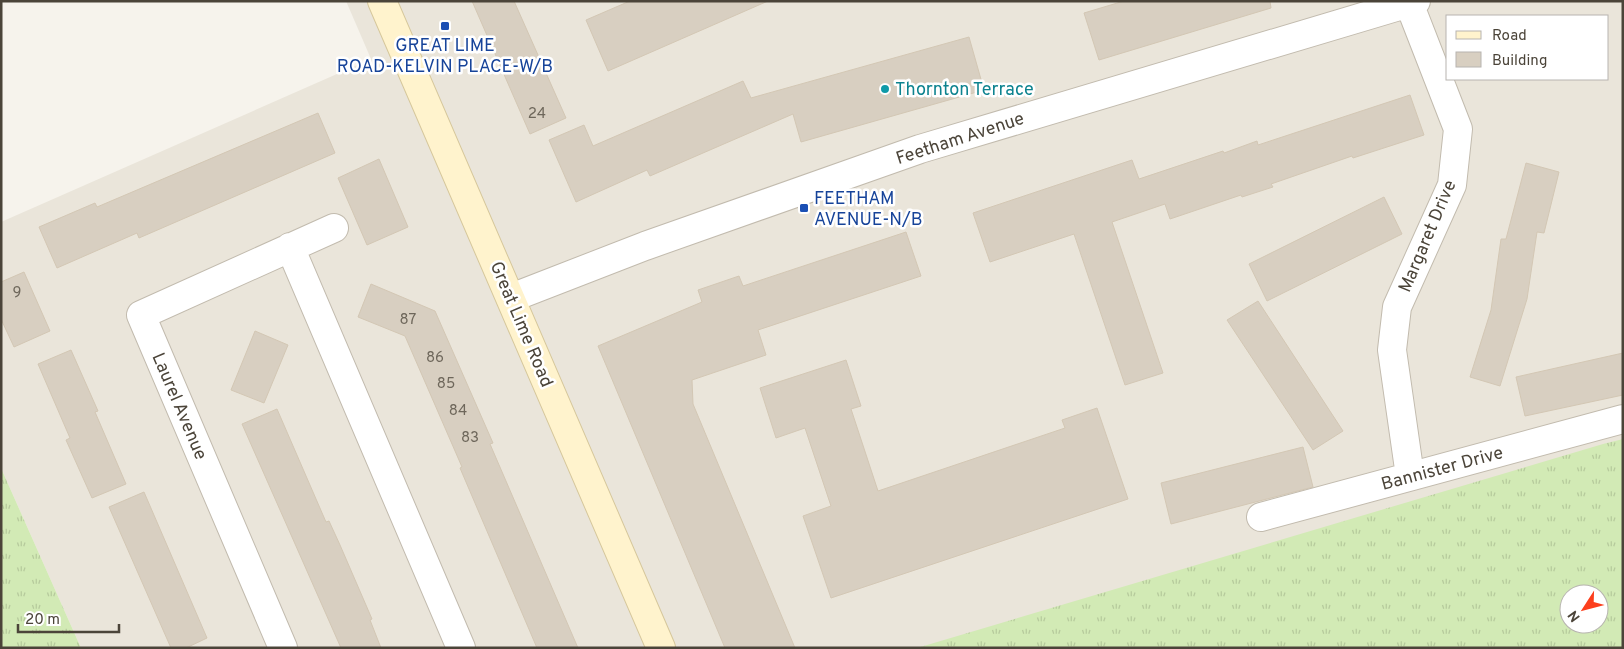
<svg xmlns="http://www.w3.org/2000/svg" width="1624" height="649" viewBox="0 0 1624 649" font-family="Overpass,sans-serif">
  <defs>
    <pattern id="grass-tufts" width="24" height="20" patternUnits="userSpaceOnUse" patternTransform="scale(1.25)"><rect width="24" height="20" fill="#d2eab5"/><path d="M3 7l-1-3M5 7V3M7 7l1-3M15 17l-1-3M17 17v-4M19 17l1-3" fill="none" stroke="#b6ca9c"/></pattern>
  </defs>
  <rect width="100%" height="100%" fill="#f6f3ec"/>
  <!-- residential -->
  <path fill="#eae5da" fill-rule="evenodd" d="M346,1H1623V648H81L1,468V222L371,59ZM1448,16H1608V79H1448ZM1569,594H1599V624H1569Z"/>
  <!-- grass -->
  <path fill="url(#grass-tufts)" fill-rule="evenodd" d="M1623,439V648H917L1603,444ZM1569,594H1599V624H1569Z
    M1,468L81,648H1Z"/>
  <!-- building -->
  <path fill="#d8cfc1" stroke="#d3c7b4" d="M472,1H514L566,118L530,134Z
    M630,1H768L608,71L586,20Z
    M1124,1H1270L1271,8L1099,60L1084,13Z
    M969,37L984,90L801,142L793,114L650,176L647,170L576,202L549,140L584,125L593,146L743,81L751,98Z
    M1410,95L1424,135L1353,158L1352,156L1271,184L1273,187L1242,197L1241,195L1170,219L1165,204L1112,222L1163,373L1125,385L1074,234L990,262L973,213L1132,160L1139,179L1223,151L1224,153L1257,141L1258,145Z
    M318,113L335,153L139,238L137,233L57,268L39,227L95,203L97,207Z
    M379,159L408,227L367,245L338,178Z
    M1526,163L1559,172L1544,233L1537,232L1527,299L1500,386L1470,377L1491,310L1501,239H1506Z
    M1384,197L1402,234L1267,301L1249,264Z
    M906,232L921,276L758,330L766,355L692,380L693,404L795,648H725L598,346L702,302L698,290L739,276L743,286Z
    M24,272L50,331L14,347L1,319V282Z
    M371,284L435,311L493,443L490,444L578,648H537L460,468L462,467L405,336L358,317Z
    M1258,301L1343,431L1313,450L1227,320Z
    M255,331L288,345L264,403L231,390Z
    M71,350L98,411L95,412L126,484L92,498L66,440L70,438L38,364Z
    M1623,353V395L1525,416L1516,377Z
    M846,360L861,406L851,409L878,491L1065,428L1062,420L1097,408L1128,499L831,598L803,516L831,506L805,428L776,438L760,388Z
    M277,409L326,522L329,521L340,545L372,619L370,620L381,648H341L288,528L242,424Z
    M1303,447L1313,487L1171,524L1161,483Z
    M144,492L207,638L186,648H171L109,507Z"/>
  <g fill="none" stroke-linecap="round" stroke-linejoin="round">
    <!-- minor casing -->
    <g stroke="#c2bbae" stroke-width="30">
      <path id="minor" d="M1409,3L1458,129L1452,185L1397,307L1392,350L1410,476
        M290,247L461,648
        M511,298L645,246L920,149L1416,1
        M1261,517L1623,419
        M283,648L141,315L334,228"/>
    </g>
    <!-- secondary casing -->
    <g stroke="#d6c79b" stroke-width="30">
      <path id="secondary" d="M382,1L661,648"/>
    </g>
    <!-- minor -->
    <use href="#minor" stroke="#fff" stroke-width="28"/>
    <!-- secondary -->
    <use href="#secondary" stroke="#fff3cd" stroke-width="28"/>
  </g>
  <!-- markers -->
  <g fill="#1a4fb4" stroke="#fff" stroke-width="2">
    <rect x="440" y="21" width="10" height="10" rx="2.5"/>
    <rect x="799" y="203" width="10" height="10" rx="2.5"/>
  </g>
  <circle fill="#0f9aa8" stroke="#fff" stroke-width="2" cx="885" cy="89" r="5"/>
  <g text-anchor="middle" stroke-width="5" stroke-linejoin="round" paint-order="stroke">
    <!-- number labels -->
    <g font-size="15" fill="#6e675b">
      <text x="537" y="118">24</text>
      <text x="17" y="297">9</text>
      <text x="408" y="324">87</text>
      <text x="435" y="362">86</text>
      <text x="446" y="388">85</text>
      <text x="458" y="415">84</text>
      <text x="470" y="442">83</text>
    </g>
    <!-- transit labels -->
    <g font-size="18" fill="#164399" stroke="#fff">
      <text x="445" y="51">GREAT LIME<tspan x="445" dy="21">ROAD-KELVIN PLACE-W/B</tspan></text>
      <text x="814" y="204" text-anchor="start">FEETHAM<tspan x="814" dy="21">AVENUE-N/B</tspan></text>
    </g>
    <!-- culture labels -->
    <g font-size="18" fill="#0d838f" stroke="#fff" text-anchor="start">
      <text x="895" y="95">Thornton Terrace</text>
    </g>
    <!-- street labels -->
    <g font-size="18" fill="#4b4439" stroke="#fff">
      <text transform="translate(960 138) rotate(-18)" y="6">Feetham Avenue</text>
      <text transform="translate(1427 236) rotate(-67)" y="6">Margaret Drive</text>
      <text transform="translate(522 324) rotate(67)" y="6">Great Lime Road</text>
      <text transform="translate(180 406) rotate(67)" y="6">Laurel Avenue</text>
      <text transform="translate(1442 468) rotate(-15)" y="6">Bannister Drive</text>
    </g>
  </g>
  <!-- border -->
  <rect width="1624" height="649" fill="none" stroke="#4b4439" stroke-width="5"/>
  <!-- legend -->
  <rect x="1446" y="15" width="162" height="65" fill="#ffffff" stroke="#b7b4b0"/>
  <rect x="1456" y="31" width="25" height="8" fill="#fff3cd" stroke="#b7b4b0"/>
  <text x="1492" y="40" font-size="15" fill="#4b4439">Road</text>
  <rect x="1456" y="52" width="25" height="15" fill="#d8cfc1" stroke="#b7b4b0"/>
  <text x="1492" y="65" font-size="15" fill="#4b4439">Building</text>
  <!-- north arrow -->
  <g transform="translate(1584 609) rotate(234)"><circle r="24" fill="#ffffff" stroke="#b7b4b0"/>
  <path d="M0-4L9 19L0 12L-9 19Z" fill="#fc3f1d"/>
  <text y="-8" font-size="14" font-weight="bold" text-anchor="middle" fill="#4b4439">N</text>
  </g>
  <!-- scale -->
  <path d="M18 624v8h101v-8" fill="none" stroke="#4b4439" stroke-width="2.5"/>
  <text x="25" y="624" font-size="15" fill="#4b4439" stroke="#ffffff" stroke-width="4" paint-order="stroke">20 m</text>
</svg>
